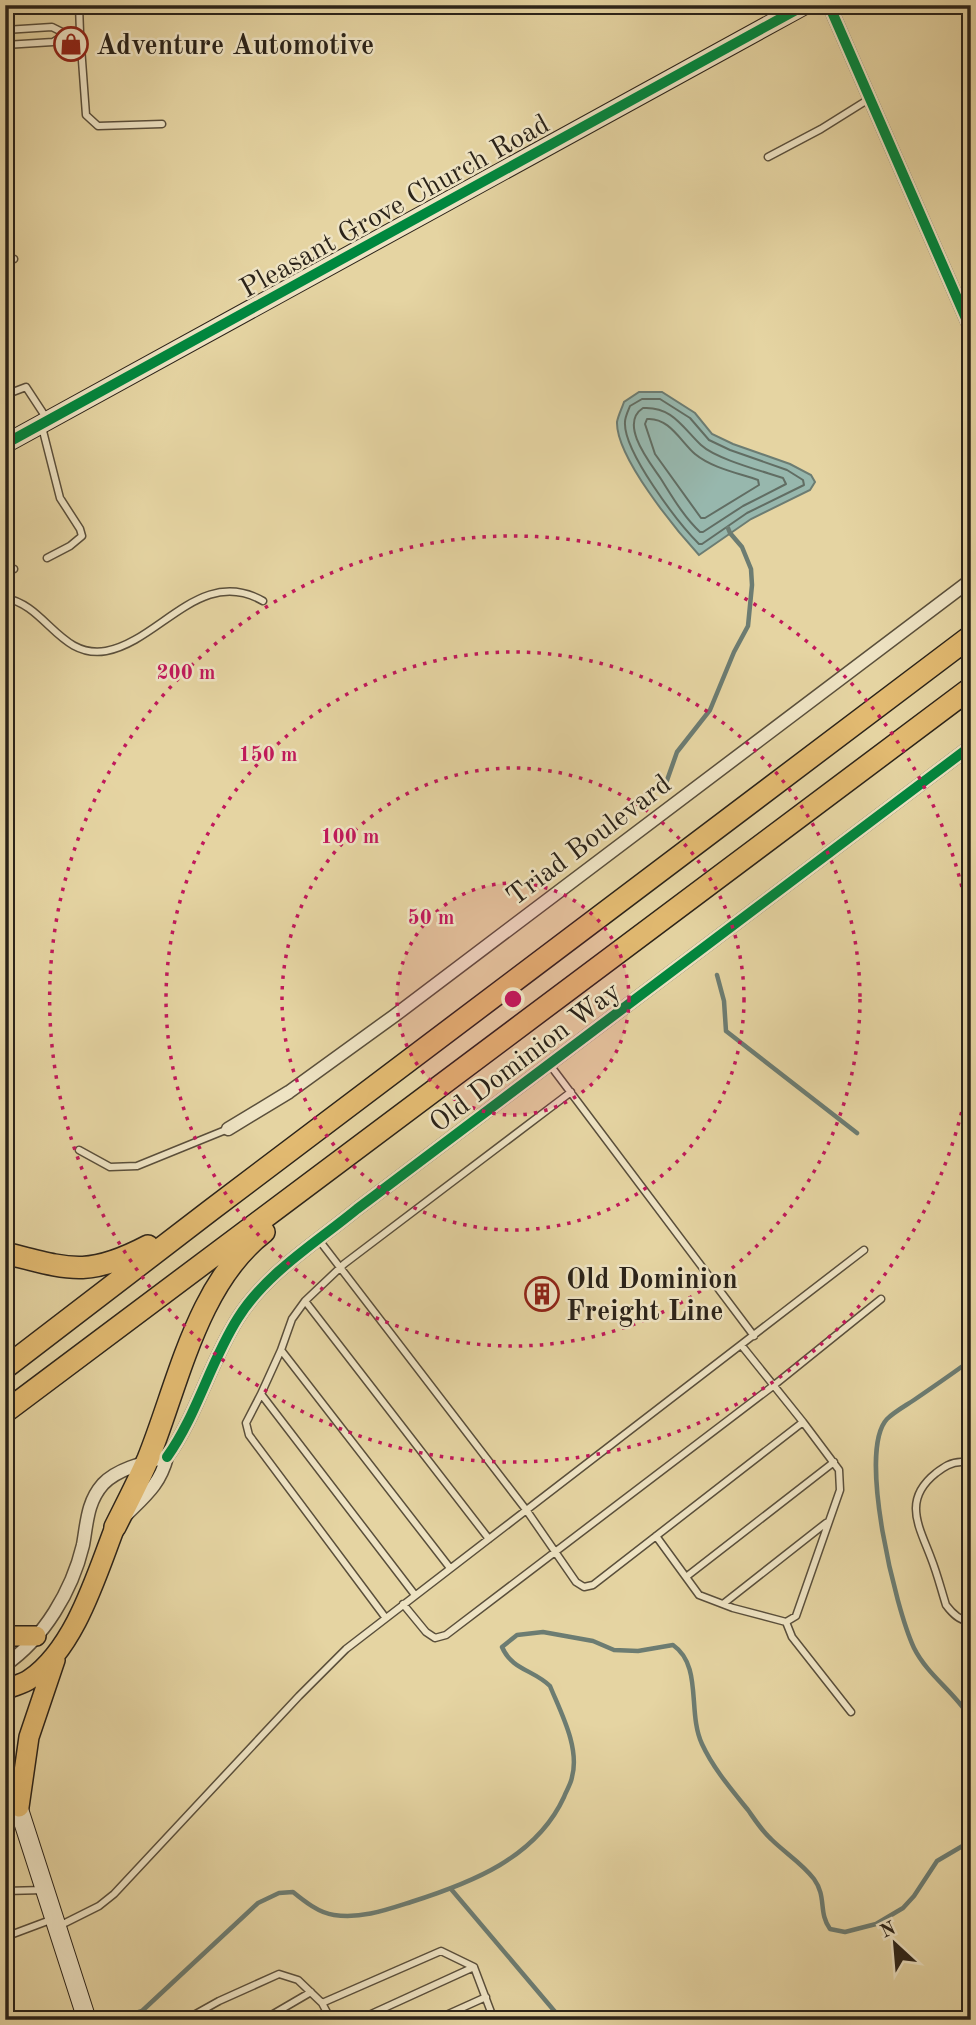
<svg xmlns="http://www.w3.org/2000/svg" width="976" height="2025" viewBox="0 0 976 2025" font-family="'Old Standard TT',serif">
  <rect width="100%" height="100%" fill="#e5d4a2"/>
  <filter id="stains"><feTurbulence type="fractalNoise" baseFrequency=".00286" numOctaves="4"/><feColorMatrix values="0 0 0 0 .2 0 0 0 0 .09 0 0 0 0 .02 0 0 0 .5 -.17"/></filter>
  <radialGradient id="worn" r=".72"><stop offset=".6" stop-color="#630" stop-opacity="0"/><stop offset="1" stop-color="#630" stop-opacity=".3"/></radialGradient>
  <!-- water -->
  <path fill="#97b7ad" stroke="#6c7c72" stroke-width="2" d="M639,392H662L695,413L712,434L733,444L790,464L811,475L815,482L810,490L751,519L699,555C676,530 616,457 617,422C618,416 622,408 624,402Z"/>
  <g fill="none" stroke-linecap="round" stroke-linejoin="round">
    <!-- shore -->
    <path stroke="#616d63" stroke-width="2" d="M642,399H660L690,418L709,440L730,450L787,470L803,480L804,485L747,513L702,544H699C678,523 623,451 625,422C625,417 628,411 630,406Z
      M643,408C672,406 683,428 701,445C716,459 762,471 783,478L786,484L743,506L703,532H700C684,517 673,498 661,479C651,464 618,424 643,408Z
      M647,419C669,417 681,442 695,454C712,468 738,473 758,480L759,485L705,518H701L655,454L645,424Z"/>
    <!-- stream -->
    <path stroke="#6c7c72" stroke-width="4.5" d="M665,786L677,752L710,710L734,652L748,626L752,585L751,569L742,547L730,533L728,528
      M717,975L724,1001L726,1031L857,1133
      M971,1360C952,1374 933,1387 914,1400C905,1406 894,1412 887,1419C857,1451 896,1610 914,1648C928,1676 956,1693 971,1719
      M451,1889L562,2020
      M114,2020L142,2011L258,1903L279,1893L293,1892C304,1901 319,1913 334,1915C361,1919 386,1910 411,1902C471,1883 536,1858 564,1797C566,1791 571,1784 572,1777C580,1748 561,1713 550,1686C534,1670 512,1670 502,1647L517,1635L543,1632L593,1641L614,1650L638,1651L673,1645C703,1666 687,1712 702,1744C713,1768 731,1789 748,1810C755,1820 762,1831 771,1839C785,1853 802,1863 814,1879C827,1897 818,1912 830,1929L845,1932L876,1924L903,1908L914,1896L937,1861L971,1841"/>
    <!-- lane casing -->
    <g stroke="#5a4f3b" stroke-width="9">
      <path id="lane" d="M5,30L52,27L66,34L53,42L5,45
        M80,33L86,115L98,126L162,124
        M66,34L80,33L79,5
        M768,157L821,129L869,99
        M5,260L14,259
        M5,395L26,387L47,419
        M42,427L60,498L80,529L82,536L70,546L47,558
        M5,570L14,569
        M5,598C46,605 60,659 106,651C160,641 201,565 263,601
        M550,1065L754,1336
        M79,1150L110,1167L137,1166L228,1129
        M319,1240L527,1511L576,1582L584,1587L593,1585L803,1422L742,1346
        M305,1301L489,1539
        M281,1350L261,1394L415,1595
        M261,1394L246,1423L249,1435L385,1617
        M961,1462C951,1462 944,1467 936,1473C902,1500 919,1526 931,1558C937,1573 941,1589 946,1605C952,1613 960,1622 971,1621
        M656,1536L699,1595L733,1608L786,1622L796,1616L840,1490L839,1470L803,1422
        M450,1568L281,1350L292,1319L305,1301L344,1264L571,1092
        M686,1577L834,1462
        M403,1604L426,1632L435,1638L446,1635L773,1386L881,1299
        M723,1604L826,1523
        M786,1622L792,1637L851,1712
        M5,1826L21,1820
        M5,1891L44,1890
        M59,1926L99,1906L114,1894L299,1696L346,1649L864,1250
        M5,1937L53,1919
        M322,2003L331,2020
        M185,2020L219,2001L279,1974L298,1980L322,2003L441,1951L474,1967
        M263,2020L311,1992
        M358,2020L474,1967L494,2020
        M435,2020L486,1997
        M517,2020L530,2016L532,2020"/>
    </g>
    <!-- street casing -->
    <g stroke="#5a4f3b" stroke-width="15">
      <path id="street" d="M829,5L971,330
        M228,1129L289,1092L394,1016L971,580
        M167,1457C197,1415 210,1362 238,1318C266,1273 317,1242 357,1209L971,746
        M5,1665C44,1638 72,1591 83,1545C87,1523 87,1502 103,1484C118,1468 147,1462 167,1457C160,1484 146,1495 127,1514"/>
    </g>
    <!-- secondary casing -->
    <g stroke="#2b2319" stroke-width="20">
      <path id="secondary" d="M5,444L805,5
        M5,1766L87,2020"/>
    </g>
    <!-- primary casing -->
    <g stroke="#2b2319" stroke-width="22">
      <path id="primary" d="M5,1636H36
        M5,1690C13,1686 23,1684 30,1679C75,1648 96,1576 115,1527
        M19,1807L29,1737L55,1660"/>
    </g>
    <!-- highway casing -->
    <g stroke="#2b2319" stroke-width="24">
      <path id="highway" d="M5,1253C69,1269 87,1278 148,1246
        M5,1368L211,1210L971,636
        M5,1412L971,688
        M115,1527C126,1505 138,1482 148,1459C178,1385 197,1283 264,1232"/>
    </g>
    <!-- lane -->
    <use href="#lane" stroke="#eee3c3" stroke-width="6"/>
    <!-- street -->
    <use href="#street" stroke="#eee3c3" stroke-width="12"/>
    <!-- secondary -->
    <use href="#secondary" stroke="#eee3c3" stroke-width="18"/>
    <!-- primary -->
    <use href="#primary" stroke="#e2ba71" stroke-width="19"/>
    <!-- highway -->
    <use href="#highway" stroke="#e2ba71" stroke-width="21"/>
    <!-- cycleway casing -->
    <g stroke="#eee3c3" stroke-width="15">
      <path id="cycleway" d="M829,5L971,330
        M5,444L805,5
        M167,1457C197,1415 210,1362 238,1318C266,1273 317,1242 357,1209L971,746"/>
    </g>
    <!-- cycleway -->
    <use href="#cycleway" stroke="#00873e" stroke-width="10"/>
  </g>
  <!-- distance rings -->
  <circle cx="513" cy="999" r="116" fill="#c2185b" fill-opacity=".12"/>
  <g fill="none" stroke="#c2185b" stroke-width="3.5" stroke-dasharray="3.5 7">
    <circle cx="513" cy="999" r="116"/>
    <circle cx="513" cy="999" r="231"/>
    <circle cx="513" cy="999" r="347"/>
    <path d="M970 1071A463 463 0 1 1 970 927"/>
  </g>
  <!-- icons -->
  <defs>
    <g id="shop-ring" transform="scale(1.75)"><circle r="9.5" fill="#eee3c3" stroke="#8f2418" stroke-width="1.5"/><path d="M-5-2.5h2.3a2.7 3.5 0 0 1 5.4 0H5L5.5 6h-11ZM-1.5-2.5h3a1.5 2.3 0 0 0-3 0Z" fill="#8f2418"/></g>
    <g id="building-ring" transform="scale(1.75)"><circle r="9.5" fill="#eee3c3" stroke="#8f2418" stroke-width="1.5"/><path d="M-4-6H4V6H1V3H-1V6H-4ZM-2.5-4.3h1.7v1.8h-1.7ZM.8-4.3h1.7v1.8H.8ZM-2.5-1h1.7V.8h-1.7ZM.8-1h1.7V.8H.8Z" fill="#8f2418"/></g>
  </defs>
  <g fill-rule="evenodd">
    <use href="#shop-ring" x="71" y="44"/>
    <use href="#building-ring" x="542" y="1294"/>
  </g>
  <g text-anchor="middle" stroke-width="5" stroke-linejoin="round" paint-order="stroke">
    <!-- poi labels -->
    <g font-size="28" font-weight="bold" fill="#2b2319" stroke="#eee3c3" text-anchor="start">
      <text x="96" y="54">Adventure Automotive</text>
      <text x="566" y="1288">Old Dominion<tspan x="566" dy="32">Freight Line</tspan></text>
    </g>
    <!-- street labels -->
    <g font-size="28" fill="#2b2319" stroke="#eee3c3">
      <text transform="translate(394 205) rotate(-29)" y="10">Pleasant Grove Church Road</text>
      <text transform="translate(588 839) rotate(-37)" y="10">Triad Boulevard</text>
      <text transform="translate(524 1056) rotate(-37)" y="10">Old Dominion Way</text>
    </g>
  </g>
  <circle cx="513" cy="999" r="10" fill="#c2185b" stroke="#eee3c3" stroke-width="3.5"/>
  <g font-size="21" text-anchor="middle" font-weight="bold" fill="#c2185b" stroke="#eee3c3" stroke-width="5" stroke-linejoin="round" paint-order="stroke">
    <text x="186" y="679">200 m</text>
    <text x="268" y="761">150 m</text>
    <text x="350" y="843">100 m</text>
    <text x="431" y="924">50 m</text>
  </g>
  <!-- margin -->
  <rect width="976" height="2025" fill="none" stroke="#e5d4a2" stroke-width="28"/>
  <rect x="7" y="7" width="962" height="2011" fill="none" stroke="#2b2319" stroke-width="3.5"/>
  <rect x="14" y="14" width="948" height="1997" fill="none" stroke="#2b2319" stroke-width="2"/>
  <!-- north arrow -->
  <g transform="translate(895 1944) rotate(334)" stroke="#eee3c3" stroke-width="5" paint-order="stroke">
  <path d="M0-5L12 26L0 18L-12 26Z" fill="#2b2319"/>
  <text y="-10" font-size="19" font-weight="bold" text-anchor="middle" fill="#2b2319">N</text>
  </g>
  <rect width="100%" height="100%" filter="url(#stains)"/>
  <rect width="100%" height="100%" fill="url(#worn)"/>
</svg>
